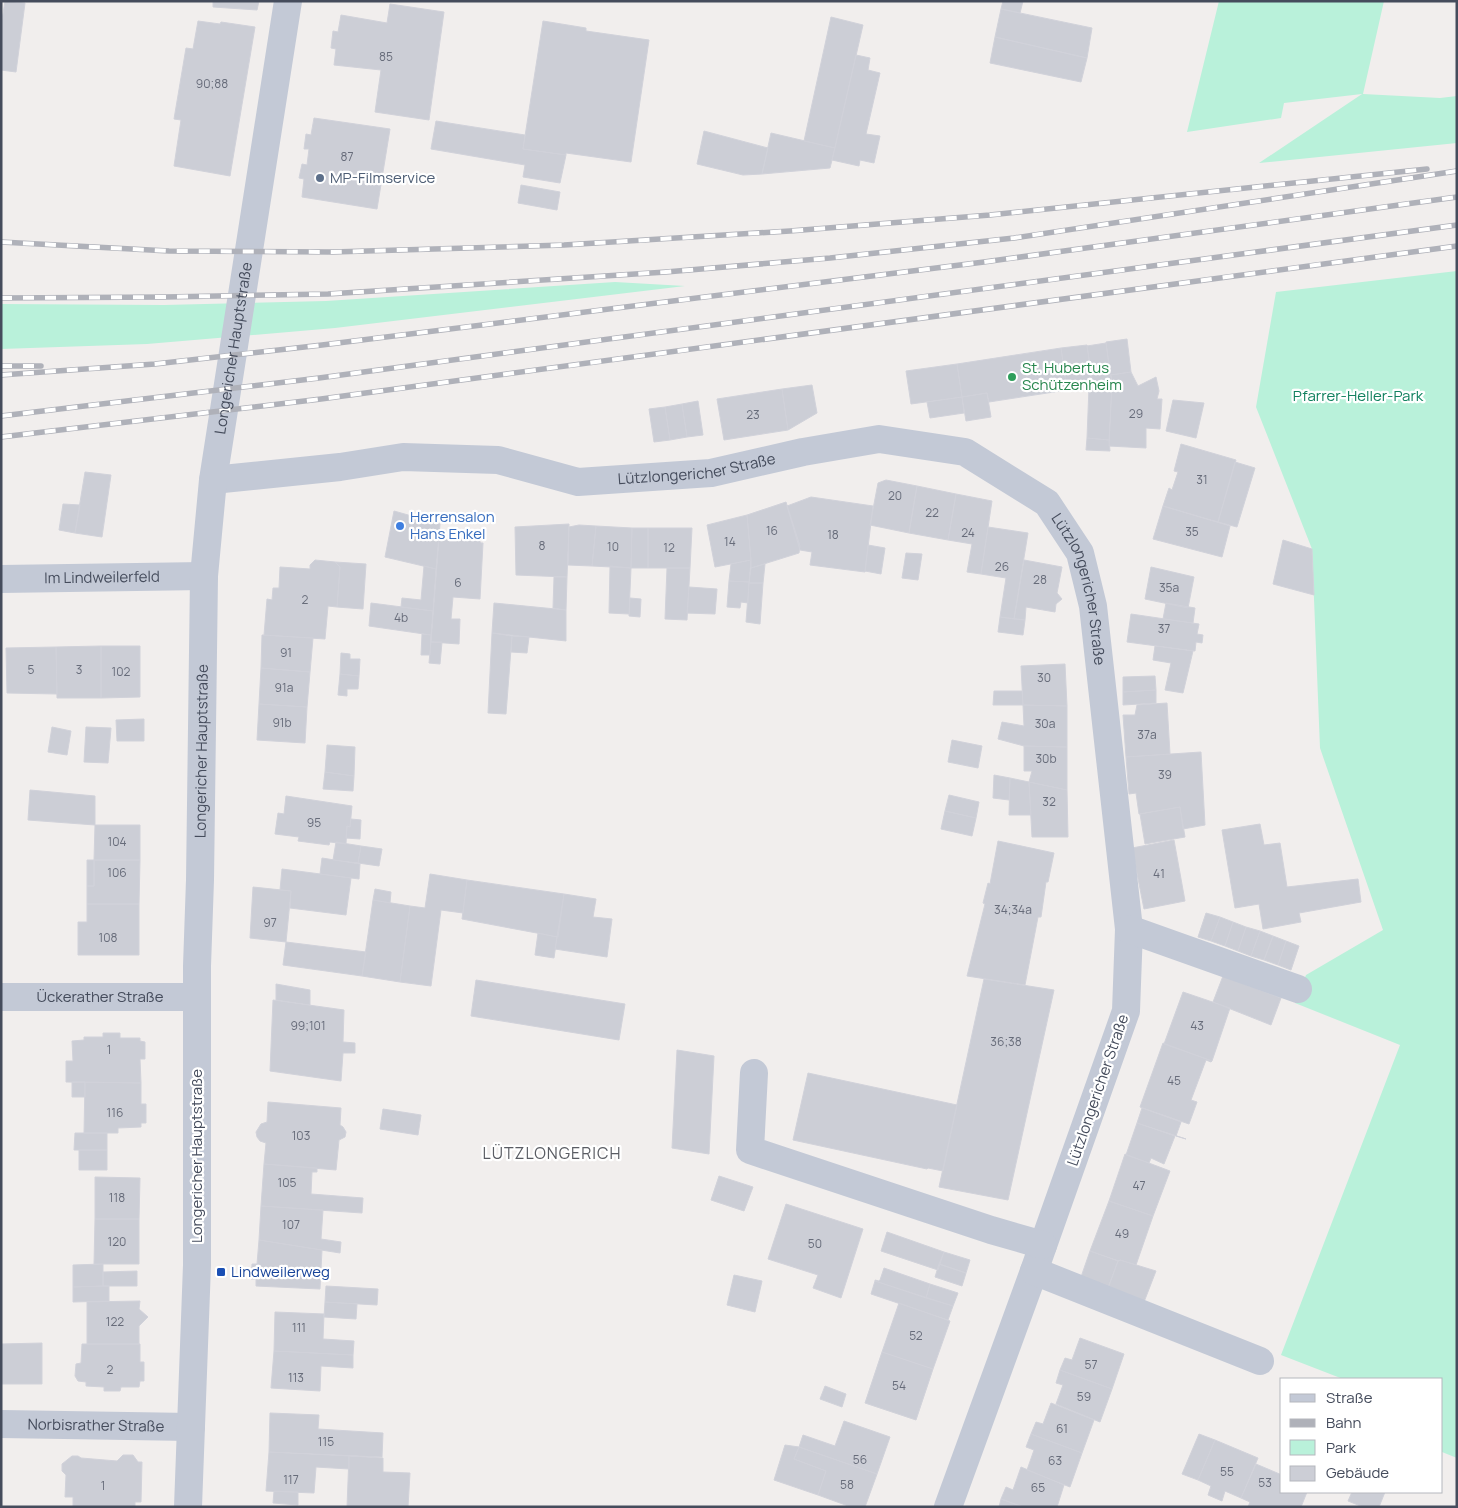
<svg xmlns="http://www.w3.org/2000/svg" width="1458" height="1508" viewBox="0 0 1458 1508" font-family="Manrope,sans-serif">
  <rect width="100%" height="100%" fill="#f1eeed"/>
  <!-- green -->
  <path fill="#b9f1da" d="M1219,1H1384L1363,94L1440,98L1457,96V143L1259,163L1362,94L1284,103L1281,118L1187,132Z
    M1457,271V1458L1442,1452V1379H1343L1281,1355L1400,1045L1295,1003L1306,975L1383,930L1320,748L1312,549L1256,407L1276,292Z
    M615,282L685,286L335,328L147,344L1,349V304L164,305L326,301Z"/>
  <!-- building -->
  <path fill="#ccced6" stroke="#d1d2da" d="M5,1L25,3L16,72L1,70V26Z
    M213,1H259L257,10L213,7Z
    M1003,1H1023L1020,13L1001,9Z
    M390,4L444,12L429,120L375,112L381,70L334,65L336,49L331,48L333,31L338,32L341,15L387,23Z
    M1001,9L1092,28L1087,58L995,37Z
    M831,17L863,25L835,148L804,141Z
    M198,21L220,24L221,22L255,27L230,176L174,166L181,120L174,119L186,48L193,49Z
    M543,21L586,28V31L649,40L631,162L566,153V155L523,149Z
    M995,37L1087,58L1081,82L990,63Z
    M856,55L870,58L868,70L880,73L866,134L880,136L874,163L860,160L859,166L832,160Z
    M314,118L390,129L377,209L302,197L304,179L299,178L302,164L307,165L309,149H304L306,134L311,135Z
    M436,121L525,135L523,149L566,155L560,183L523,177L525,165L431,149Z
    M704,131L768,148L762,174L743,175L697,164Z
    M771,133L835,148L830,168L762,174Z
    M521,185L560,192L557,210L518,203Z
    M1127,339L1131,372L1110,375L1106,342Z
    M1106,343L1112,384L1109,440L1087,438L1089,387L1093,386L1087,346Z
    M1087,345L1093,386L1067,390L1061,348Z
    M1061,348L1067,390L989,402L987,393L962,397L957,364Z
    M957,364L962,397L911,404L906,371Z
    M1131,372L1138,386L1156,377L1159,391L1157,399H1162L1160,429L1146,428V448L1109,446L1112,384L1111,375Z
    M812,385L817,413L788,430L782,389Z
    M782,389L788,430L724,440L717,399Z
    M987,393L991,417L966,421L962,397Z
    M962,397L964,413L930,418L927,402Z
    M1173,400L1204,403L1196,438L1166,431Z
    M698,401L703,435L687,437L682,404Z
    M682,404L687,437L670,440L665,407Z
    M665,407L670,440L654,442L649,409Z
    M1087,438L1109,440L1110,451L1086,450Z
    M1181,444L1236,460L1218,522L1163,506L1169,488L1172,490L1178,472L1174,471Z
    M1235,462L1255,468L1237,527L1218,522Z
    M85,472L111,475L102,537L75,533Z
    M886,480L917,486L909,533L870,525L878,483Z
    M917,486L956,494L948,540L909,533Z
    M956,494L992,501L981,574L967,572L972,544L948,540Z
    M811,497L873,506L865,572L810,565L812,552L800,550L787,506Z
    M786,502L800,546L799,553L751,568V560L747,515Z
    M63,504L80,505L75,533L59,530Z
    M1163,506L1230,526L1222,557L1153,539Z
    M394,511L440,524L436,569L385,557Z
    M747,515L751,560L715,567L707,525Z
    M569,524L567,577L516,575L515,527Z
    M579,525L596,526L592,566L568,565L569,527Z
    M596,526L632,528L631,568L592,566Z
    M988,527L1028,533L1014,619L1000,617L1006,578L981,574Z
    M632,528H648V568H631Z
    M648,528H692L690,568H648Z
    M467,535L476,536L481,543H483L480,599L453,597L451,619H460L459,644L431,642L439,539L457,541Z
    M1283,540L1312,549L1314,595L1273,584Z
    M868,545L885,548L881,574L865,571Z
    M906,553L922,554L918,580L902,578Z
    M315,560L335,562L340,567L337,607L328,606L325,639L264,635L267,599L272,600L273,588H279L280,567L310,569V565Z
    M751,560L749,582L729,581L731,564Z
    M1024,560L1062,567L1057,593L1062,599L1056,604L1055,612L1026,607L1025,620L1014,619Z
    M335,562L366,564L363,609L337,607L340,567Z
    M765,564L763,583H749L751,568Z
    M424,566L436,569L433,611L401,607L402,598L421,600Z
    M610,566L631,568L629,614L609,613Z
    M1151,567L1194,577L1188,608L1145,599Z
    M667,568H690L687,620L665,619Z
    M554,577H567L566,610L553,608Z
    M729,581L749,582L748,603L741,602L740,608L727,607Z
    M749,583H763L760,624L746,622Z
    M689,587L717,589L715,614L687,613Z
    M630,598L641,599L640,617L629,616Z
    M371,603L433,611L431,635L369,626Z
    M494,603L566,610V641L492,633Z
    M1166,603L1195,608L1193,623L1163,619Z
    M1131,614L1199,624L1197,634L1203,635L1202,643L1196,642L1195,651L1127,642Z
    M1000,617L1025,620L1023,635L998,632Z
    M492,633L512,636L506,714L488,713Z
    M422,634L431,635L430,655H421Z
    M262,635L313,638L310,672L261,668Z
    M512,636L529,637L527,653L511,652Z
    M431,642H442L440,664L429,663Z
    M101,646H140V697L101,698Z
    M101,646V698H57L56,647Z
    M1155,646L1193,651L1183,693L1165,690L1171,663L1153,660Z
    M56,647L57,694L7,693L6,648Z
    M341,653L350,654V659H360L359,676L340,674Z
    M1065,664L1067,706L1023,705L1021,666Z
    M261,668L310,672L307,707L259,704Z
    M340,674L359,676L358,689H347V696L338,695Z
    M1155,676L1156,690L1123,692V677Z
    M1156,690V703L1123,705V692Z
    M994,691H1022L1023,705H993Z
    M1167,703L1170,754L1126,757L1123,715H1135L1137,705Z
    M259,704L307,707L305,743L257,740Z
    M1023,705L1067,706V747L1024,746L998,739L1002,722L1024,726Z
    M144,719V741H117L116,720Z
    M52,727L71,731L67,755L48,752Z
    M86,727L111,728L108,763L84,762Z
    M952,740L982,746L978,768L948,762Z
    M327,745L355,747L354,776L325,772Z
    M1024,746L1067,747V790L1029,782L1032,771H1024Z
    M1201,752L1205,825L1183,829L1180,807L1139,814L1136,793L1129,794L1126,757Z
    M325,772L354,776L353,791L323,789Z
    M994,775L1010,778L1009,800L993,798Z
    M1010,778L1029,782L1031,815H1009Z
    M1029,782L1067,790L1068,837H1032Z
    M30,790L95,796V825L28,820Z
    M949,795L979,802L976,818L945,811Z
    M286,796L352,806L350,827L347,826L346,844L330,842L329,845L298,841L299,837L275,834L278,813L284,814Z
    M1180,807L1185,837L1145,844L1140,814Z
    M945,811L976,818L972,836L941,829Z
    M351,819L361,820L360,839L346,838L347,826L350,827Z
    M1260,824L1264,845L1280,843L1287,887L1358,879L1361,902L1299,913L1301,922L1263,929L1259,904L1235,908L1222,830Z
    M95,825H140V860H94Z
    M1174,840L1185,901L1144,909L1132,848Z
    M998,841L1054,853L1048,882H1046L1041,917H1038L1025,985L967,976L985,904L983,903L988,883L990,884Z
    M336,842L361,846L358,863L333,860Z
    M361,846L382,849L379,866L358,863Z
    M322,858L360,864L359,879L320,874Z
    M87,860H94V886H87Z
    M94,860H140L139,904H87V886H94Z
    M282,869L351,878L346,915L290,908L291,891L280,890Z
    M430,874L467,880L463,913L441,910L431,986L400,982L410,906L425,908Z
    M467,880L564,894L558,937L462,919Z
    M253,887L291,891L286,942L250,938Z
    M375,889L391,892L390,903L373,900Z
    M564,894L596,899L593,917L612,919L607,957L555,949Z
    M373,900L410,906L400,982L362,976Z
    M87,904H139V955H78V922H87Z
    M1206,913L1220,917L1211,941L1198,937Z
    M1220,917L1233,922L1225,946L1211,941Z
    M1233,922L1246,927L1238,951L1225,946Z
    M1246,927L1260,931L1251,956L1238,951Z
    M1260,931L1273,936L1264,960L1251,956Z
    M538,933L557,937L554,958L535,955Z
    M1273,936L1286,941L1278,965L1264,960Z
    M1286,941L1299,946L1291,970L1278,965Z
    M286,942L366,952L362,976L283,965Z
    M1223,976L1281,998L1271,1025L1213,1002Z
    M984,979L1054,990L1008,1200L939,1187Z
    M476,980L625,1004L619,1040L471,1016Z
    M276,984L310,990V1005L276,1000Z
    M1183,992L1230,1008L1212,1061L1164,1044Z
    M273,1000L344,1010L343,1042L355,1043V1053H343L341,1081L270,1071Z
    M103,1033H120V1038H140V1041L145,1042V1059H140L141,1083L66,1082V1061H73L72,1041L84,1040V1037H103Z
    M1163,1043L1212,1061L1211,1062L1206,1060L1191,1100L1197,1102L1189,1124L1140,1107Z
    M677,1050L714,1056L709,1154L672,1148Z
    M808,1073L957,1105L943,1171L928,1168L927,1169L793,1140Z
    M72,1082H85V1097H72Z
    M85,1082L141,1083V1104H146V1123H141V1127L118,1128V1133H84Z
    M268,1102L341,1108L340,1125L343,1127L346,1132L345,1137L339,1140L336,1170L264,1164L266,1143L260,1141L257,1137L256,1132L261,1124L267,1122Z
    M1142,1108L1181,1122L1176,1136L1186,1139L1137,1123Z
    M383,1109L421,1115L418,1135L380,1129Z
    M1137,1123L1175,1136L1164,1164L1151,1158L1149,1163L1126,1155Z
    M75,1133H107V1150H74Z
    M79,1150H107V1170H79Z
    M1125,1154L1170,1171L1153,1216L1109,1201Z
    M264,1164L317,1168V1172H312L311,1194L363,1198L362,1213L261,1206Z
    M719,1176L753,1187L744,1211L711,1200Z
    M95,1177L140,1178L139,1219H95Z
    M1109,1201L1153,1216L1136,1265L1120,1260L1119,1261L1090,1251Z
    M786,1204L863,1229L841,1298L813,1288L818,1275L768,1259Z
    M261,1206L323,1210L321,1239L341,1242L340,1253L259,1240Z
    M95,1219H139V1264H94Z
    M887,1232L944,1252L938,1270L881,1251Z
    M259,1240L322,1250L320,1289L256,1286V1279H251L252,1264H257Z
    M1090,1251L1118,1261L1108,1288L1081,1277Z
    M944,1252L970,1260L966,1273L939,1264Z
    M1120,1260L1156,1271L1144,1302L1108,1288L1118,1261H1119Z
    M103,1264V1286L73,1287V1265Z
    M939,1264L966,1273L962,1286L935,1277Z
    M884,1268L930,1284L926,1298L875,1281V1280L879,1281L880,1280Z
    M137,1271V1286H103V1272Z
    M734,1275L762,1281L755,1312L727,1305Z
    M875,1281L953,1306L948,1320L871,1294Z
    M930,1284L958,1293L953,1306L926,1298Z
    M103,1286H109V1301L73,1302V1287Z
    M326,1286L378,1289L377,1305L325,1302Z
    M140,1301L139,1309L148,1317L139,1326V1344H87V1302Z
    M325,1302L357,1304L356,1319L324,1317Z
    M899,1303L950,1321L933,1369L882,1352Z
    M275,1312L324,1314L323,1339L354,1341L353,1355L274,1351Z
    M1080,1338L1124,1354L1112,1389L1060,1370L1065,1358L1072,1360Z
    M42,1343V1384H1V1344Z
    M82,1344H140V1362H144V1381H140L139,1387H121L120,1391H104V1387L86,1386V1382L78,1381L75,1376L76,1364L81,1363Z
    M274,1351L353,1355V1368L321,1366L320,1391L271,1388Z
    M882,1352L933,1369L916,1420L865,1403Z
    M1060,1370L1112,1389L1100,1422L1056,1404L1063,1385L1056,1383Z
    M825,1386L846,1394L842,1407L820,1399Z
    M1051,1403L1094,1420L1082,1453L1031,1434L1036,1422L1043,1424Z
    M270,1413L319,1415L318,1429L383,1433L382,1457L269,1452Z
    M844,1421L890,1437L877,1474L799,1447L803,1435L835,1446Z
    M1031,1434L1082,1453L1070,1487L1027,1470L1034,1450L1026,1447Z
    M1199,1434L1215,1440L1198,1480L1182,1474Z
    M1215,1440L1258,1458L1241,1498L1225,1491L1222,1501L1208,1495L1211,1486L1198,1480Z
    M785,1445L799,1447L794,1459L826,1471L818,1495L774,1480Z
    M799,1447L877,1474L865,1507H851L818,1495L826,1471L794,1459Z
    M269,1452L349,1456V1469L316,1467L314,1493L266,1491Z
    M123,1455H133L138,1462H142L141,1502H135V1507H73V1497H65L66,1475L62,1471V1464L72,1456H78L81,1458L117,1461Z
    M349,1456L383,1458V1472L410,1473L408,1507H347Z
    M1256,1464L1282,1475V1492H1307L1301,1507H1248L1250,1502L1241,1498Z
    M1021,1467L1064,1485L1057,1507H1023L1001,1499L1006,1487L1013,1490Z
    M274,1491L298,1492V1505L273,1503Z
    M1352,1492H1385L1379,1507H1363L1348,1501Z
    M1001,1499L1023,1507H999Z"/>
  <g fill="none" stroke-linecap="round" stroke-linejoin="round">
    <!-- minor -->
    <g stroke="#c3c9d6" stroke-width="28">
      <path id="s1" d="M213,480L340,467L403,457L498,460L578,482L711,473L803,452L879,439L965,452L1047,503L1080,553L1093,606L1129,929L1126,1011L1034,1271L948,1507"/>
      <path id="s2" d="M1,579L204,576"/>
      <path d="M1129,929L1298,989"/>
      <path id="s3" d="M1,997H197"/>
      <path d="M754,1073L750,1150L991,1230L1043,1245"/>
      <path d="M1034,1271L1260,1361"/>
      <path id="s4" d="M1,1424L191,1427"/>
      <path id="s5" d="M188,1507L197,1265V966L200,880L204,576L213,480L288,1"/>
    </g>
    <!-- rail casing -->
    <g stroke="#afb1b9" stroke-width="5.5">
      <path id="rail" d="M1,242L169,251L333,252L564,245L790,231L990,215L1427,169
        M1,298L165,297L328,294L666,272L830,258L1014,238L1457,171
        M1,366H41
        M1,375L155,364L322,345L984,262L1457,197
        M1,416L319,378L1457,225
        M1,437L321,399L1457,246"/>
    </g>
    <!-- rail -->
    <use href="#rail" stroke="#fff" stroke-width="4" stroke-dasharray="11" stroke-linecap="butt"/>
  </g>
  <!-- markers -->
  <circle fill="#5c6f8a" stroke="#fff" stroke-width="2" cx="320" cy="178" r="5"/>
  <circle fill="#2e9e5b" stroke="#fff" stroke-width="2" cx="1012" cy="377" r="5"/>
  <circle fill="#3f7fe0" stroke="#fff" stroke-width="2" cx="400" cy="526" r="5"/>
  <rect fill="#1a4fb4" stroke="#fff" stroke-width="2" x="216" y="1267" width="10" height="10" rx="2.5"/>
  <g text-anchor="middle" stroke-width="4.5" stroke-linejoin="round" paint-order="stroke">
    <!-- number labels -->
    <g font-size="12" fill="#676c7a">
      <text x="386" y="61">85</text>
      <text x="212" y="88">90;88</text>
      <text x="347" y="161">87</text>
      <text x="1136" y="418">29</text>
      <text x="753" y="419">23</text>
      <text x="1202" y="484">31</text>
      <text x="895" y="500">20</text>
      <text x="932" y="517">22</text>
      <text x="772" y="535">16</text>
      <text x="1192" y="536">35</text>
      <text x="968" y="537">24</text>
      <text x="833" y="539">18</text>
      <text x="730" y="546">14</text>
      <text x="542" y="550">8</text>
      <text x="613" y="551">10</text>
      <text x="669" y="552">12</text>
      <text x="1002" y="571">26</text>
      <text x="1040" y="584">28</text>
      <text x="458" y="587">6</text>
      <text x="1169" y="592">35a</text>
      <text x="305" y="604">2</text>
      <text x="401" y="622">4b</text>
      <text x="1164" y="633">37</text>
      <text x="286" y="657">91</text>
      <text x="31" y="674">5</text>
      <text x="79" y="674">3</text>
      <text x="121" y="676">102</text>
      <text x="1044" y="682">30</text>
      <text x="284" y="692">91a</text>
      <text x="282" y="727">91b</text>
      <text x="1045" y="728">30a</text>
      <text x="1147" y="739">37a</text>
      <text x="1046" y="763">30b</text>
      <text x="1165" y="779">39</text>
      <text x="1049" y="806">32</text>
      <text x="314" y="827">95</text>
      <text x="117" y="846">104</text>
      <text x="117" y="877">106</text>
      <text x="1159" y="878">41</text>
      <text x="1013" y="914">34;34a</text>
      <text x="270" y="927">97</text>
      <text x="108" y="942">108</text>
      <text x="308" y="1030">99;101</text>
      <text x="1197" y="1030">43</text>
      <text x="1006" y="1046">36;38</text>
      <text x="109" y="1054">1</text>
      <text x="1174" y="1085">45</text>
      <text x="115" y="1117">116</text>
      <text x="301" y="1140">103</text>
      <text x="287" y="1187">105</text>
      <text x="1139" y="1190">47</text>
      <text x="117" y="1202">118</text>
      <text x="291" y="1229">107</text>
      <text x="1122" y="1238">49</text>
      <text x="117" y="1246">120</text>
      <text x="815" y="1248">50</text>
      <text x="115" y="1326">122</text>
      <text x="299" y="1332">111</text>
      <text x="916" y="1340">52</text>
      <text x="1091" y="1369">57</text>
      <text x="110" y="1374">2</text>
      <text x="296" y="1382">113</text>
      <text x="899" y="1390">54</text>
      <text x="1084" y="1401">59</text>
      <text x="1062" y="1433">61</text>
      <text x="326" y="1446">115</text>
      <text x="860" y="1464">56</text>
      <text x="1055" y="1465">63</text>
      <text x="1227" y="1476">55</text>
      <text x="291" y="1484">117</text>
      <text x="1265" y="1487">53</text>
      <text x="847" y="1489">58</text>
      <text x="103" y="1490">1</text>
      <text x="1038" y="1492">65</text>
    </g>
    <!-- service labels -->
    <g font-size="15" fill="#4e5e75" stroke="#fff" text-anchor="start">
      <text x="330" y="183">MP-Filmservice</text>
    </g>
    <!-- street labels -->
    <g font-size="15" fill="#454c5c" stroke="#fff">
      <text dy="5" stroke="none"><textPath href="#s5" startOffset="1161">Longericher Hauptstraße</textPath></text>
      <text dy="5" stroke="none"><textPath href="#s1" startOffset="489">Lützlongericher Straße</textPath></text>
      <text dy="5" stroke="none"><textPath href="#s2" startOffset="101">Im Lindweilerfeld</textPath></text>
      <text dy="5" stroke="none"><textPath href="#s1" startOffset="952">Lützlongericher Straße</textPath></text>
      <text dy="5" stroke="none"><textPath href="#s5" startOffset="756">Longericher Hauptstraße</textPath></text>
      <text dy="5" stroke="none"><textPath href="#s3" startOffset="99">Ückerather Straße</textPath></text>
      <text transform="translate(1098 1090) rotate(-71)" y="5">Lützlongericher Straße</text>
      <text transform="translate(197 1156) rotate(-90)" y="5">Longericher Hauptstraße</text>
      <text dy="5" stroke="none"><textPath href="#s4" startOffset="95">Norbisrather Straße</textPath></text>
    </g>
    <!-- leisure labels -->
    <g font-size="15" fill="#27864d" stroke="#fff" text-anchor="start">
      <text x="1022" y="373">St. Hubertus<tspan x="1022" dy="17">Schützenheim</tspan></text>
    </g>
    <!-- park labels -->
    <g font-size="15" fill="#12815f" stroke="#fff">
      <text x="1358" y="401">Pfarrer-Heller-Park</text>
    </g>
    <!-- shop labels -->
    <g font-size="15" fill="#366cbe" stroke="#fff" text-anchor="start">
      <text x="410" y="522">Herrensalon<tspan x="410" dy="17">Hans Enkel</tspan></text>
    </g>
    <!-- transit labels -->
    <g font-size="15" fill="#164399" stroke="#fff" text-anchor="start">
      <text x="231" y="1277">Lindweilerweg</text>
    </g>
    <!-- neighbourhood labels -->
    <g font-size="16" letter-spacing="1" fill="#5a5c63" stroke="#fff">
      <text x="552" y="1159">LÜTZLONGERICH</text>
    </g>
  </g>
  <!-- border -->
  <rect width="1458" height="1508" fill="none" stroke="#454c5c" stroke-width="5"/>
  <!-- legend -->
  <rect x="1280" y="1378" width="162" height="115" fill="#ffffff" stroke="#b5b7be"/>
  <rect x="1290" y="1394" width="25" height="8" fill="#c3c9d6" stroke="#b5b7be"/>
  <text x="1326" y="1403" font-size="15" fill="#454c5c">Straße</text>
  <rect x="1290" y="1419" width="25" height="8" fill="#afb1b9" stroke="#b5b7be"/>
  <text x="1326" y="1428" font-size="15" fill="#454c5c">Bahn</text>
  <rect x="1290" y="1440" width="25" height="15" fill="#b9f1da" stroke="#b5b7be"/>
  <text x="1326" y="1453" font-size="15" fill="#454c5c">Park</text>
  <rect x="1290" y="1466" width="25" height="15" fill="#ccced6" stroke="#b5b7be"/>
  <text x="1326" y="1478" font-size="15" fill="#454c5c">Gebäude</text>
</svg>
